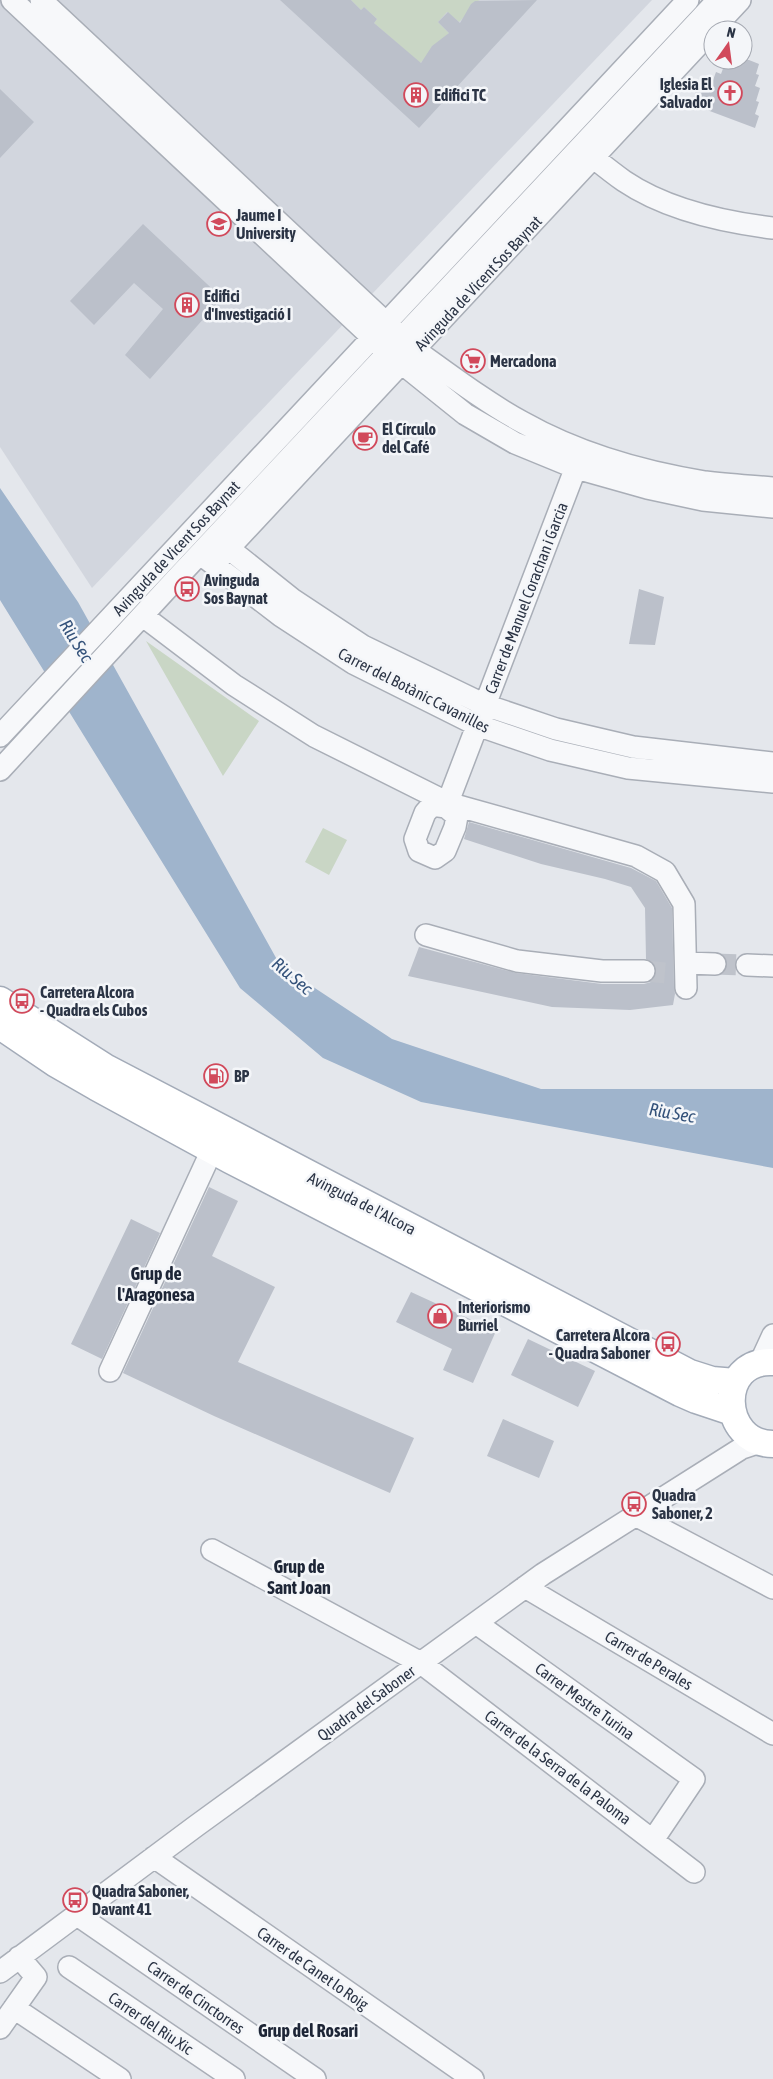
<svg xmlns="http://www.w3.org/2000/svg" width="773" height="2079" viewBox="0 0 773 2079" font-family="'Asap Condensed',sans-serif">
  <rect width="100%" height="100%" fill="#e4e7ec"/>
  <!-- built -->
  <path fill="#d2d6de" d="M0,0H652L92,588L0,447Z"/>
  <!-- green -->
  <path fill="#c9d6c5" d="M351,0H480L471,4L469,12L459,22L447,12L438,22L449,33L439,43L432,46L429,55L420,63L374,23L377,19L364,7L361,10Z
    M146,641L259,721L223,776Z
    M323,828L347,840L329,875L305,862Z"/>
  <!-- water -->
  <path fill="#9fb4cc" d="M0,488L78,602L280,965L392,1039L541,1089H773V1168L421,1102L323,1058L240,988L0,600Z"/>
  <!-- building -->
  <path fill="#bbc0ca" d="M280,0H351L361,10L364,7L377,19L374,23L421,63L432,46L449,33L438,22L448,12L460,23L471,4L475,1L537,0L419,128Z
    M733,60H749L759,64L756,74L759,75L755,86L760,88L756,101L759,102L755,114L759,116L755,128L691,104L696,91L701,94L706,81L712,83L716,72L721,74L725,63L731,65Z
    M0,89L34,122L0,158Z
    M143,224L222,298L150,379L125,355L163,309L134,283L94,325L70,301Z
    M639,589L664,597L655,645L629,644Z
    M469,822L631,868L656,881L672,908L674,988L675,994L673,1005L630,1010L552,1007L408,976L419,947L516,973L602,984H644L651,982L655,977V965L646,959L645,908L631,887L605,879L541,864L464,839Z
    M209,1187L238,1201L212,1256L275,1287L238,1362L414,1438L390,1493L214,1416L123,1373Z
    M131,1219L160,1233L102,1359L71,1344Z
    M411,1292L496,1331L473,1383L443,1370L452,1349L396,1322Z
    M528,1339L595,1371L578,1407L511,1375Z
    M503,1419L554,1441L539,1478L487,1456Z"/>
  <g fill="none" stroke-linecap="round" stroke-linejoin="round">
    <!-- minor-tunnel -->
    <path stroke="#bfc3cb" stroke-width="21" stroke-dasharray="21 11" stroke-linecap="butt" d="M715,964L747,965
      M644,971L677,974"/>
    <!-- minor casing -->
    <g stroke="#a9aeb7" stroke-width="24">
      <path id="minor" d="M12,0L389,353L465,414L515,443L576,468L647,488L703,500L773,507
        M41,0L415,350C450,375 484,401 522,422C577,453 643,472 705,482C727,485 750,486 773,488
        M594,158C604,166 614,174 624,181C667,210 723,222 773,228
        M218,540L292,599L363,646L485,705L556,729L633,747L773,763
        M203,556L281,616L353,663L477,725L550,750L628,768L773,782
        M214,564L740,0
        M143,616L234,685L314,736L448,803L636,856L665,872L684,904L686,988
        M0,736L688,0
        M0,770L175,580L718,0
        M432,805L446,807L457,816L455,827L445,851L435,858L419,851L415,839L425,813Z
        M446,807L581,454
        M426,935L517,961L602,971H644
        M687,963L715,964
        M747,965L773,966
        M761,1361L773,1335
        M110,1371L212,1150
        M635,1515L773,1588
        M212,1550L421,1663L694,1872
        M525,1587L773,1734
        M476,1623L694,1779L653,1840
        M154,1857L473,2079
        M76,1914L315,2079
        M69,1967L234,2079
        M0,1972L196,1826L543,1574L742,1448L760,1442
        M14,2008L120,2079
        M0,2028L36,1977L19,1957"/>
    </g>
    <!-- major casing -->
    <g stroke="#a3abb8" stroke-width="29">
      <path id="major" d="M0,1000L105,1067L690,1373L712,1380L735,1382
        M0,1026L56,1064L96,1087L230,1160L680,1393L696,1400L732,1412
        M773,1362C716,1359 720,1444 773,1444"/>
    </g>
    <!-- minor -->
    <use href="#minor" stroke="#f7f8fa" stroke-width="21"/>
    <!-- major -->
    <use href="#major" stroke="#fff" stroke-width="26"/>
  </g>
  <!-- icons -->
  <defs>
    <g id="church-ring" transform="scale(1.25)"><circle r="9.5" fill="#f4f6f9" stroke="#d1495b" stroke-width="1.5"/><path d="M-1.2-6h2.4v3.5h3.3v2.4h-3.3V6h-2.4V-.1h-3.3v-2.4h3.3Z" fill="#d1495b"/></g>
    <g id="building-ring" transform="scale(1.25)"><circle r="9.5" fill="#f4f6f9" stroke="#d1495b" stroke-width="1.5"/><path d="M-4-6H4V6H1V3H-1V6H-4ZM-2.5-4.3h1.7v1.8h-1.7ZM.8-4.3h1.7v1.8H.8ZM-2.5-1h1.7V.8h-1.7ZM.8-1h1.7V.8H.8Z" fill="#d1495b"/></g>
    <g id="university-ring" transform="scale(1.25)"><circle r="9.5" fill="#f4f6f9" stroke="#d1495b" stroke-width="1.5"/><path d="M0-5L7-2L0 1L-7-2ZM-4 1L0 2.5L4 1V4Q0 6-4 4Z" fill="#d1495b"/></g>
    <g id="supermarket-ring" transform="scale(1.25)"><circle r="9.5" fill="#f4f6f9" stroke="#d1495b" stroke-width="1.5"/><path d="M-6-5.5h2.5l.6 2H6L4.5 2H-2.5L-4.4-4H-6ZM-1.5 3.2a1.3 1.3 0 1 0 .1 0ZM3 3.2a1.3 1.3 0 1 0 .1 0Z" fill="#d1495b"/></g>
    <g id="cafe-ring" transform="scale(1.25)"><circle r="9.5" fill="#f4f6f9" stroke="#d1495b" stroke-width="1.5"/><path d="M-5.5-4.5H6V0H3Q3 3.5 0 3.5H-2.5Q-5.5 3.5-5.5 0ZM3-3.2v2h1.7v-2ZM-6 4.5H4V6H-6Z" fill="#d1495b"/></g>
    <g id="bus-ring" transform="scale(1.25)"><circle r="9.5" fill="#f4f6f9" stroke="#d1495b" stroke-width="1.5"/><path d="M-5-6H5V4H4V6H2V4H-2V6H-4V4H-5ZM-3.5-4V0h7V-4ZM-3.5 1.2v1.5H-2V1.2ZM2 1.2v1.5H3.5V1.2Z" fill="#d1495b"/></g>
    <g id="fuel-ring" transform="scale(1.25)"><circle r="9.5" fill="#f4f6f9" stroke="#d1495b" stroke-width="1.5"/><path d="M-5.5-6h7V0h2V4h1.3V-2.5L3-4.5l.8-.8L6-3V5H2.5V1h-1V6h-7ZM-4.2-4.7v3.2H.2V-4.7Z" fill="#d1495b"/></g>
    <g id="shop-ring" transform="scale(1.25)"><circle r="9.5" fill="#f4f6f9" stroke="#d1495b" stroke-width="1.5"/><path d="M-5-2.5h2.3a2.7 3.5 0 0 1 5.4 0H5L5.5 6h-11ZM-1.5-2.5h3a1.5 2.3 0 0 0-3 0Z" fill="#d1495b"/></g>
  </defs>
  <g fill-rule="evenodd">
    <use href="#church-ring" x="730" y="93"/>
    <use href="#building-ring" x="416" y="95"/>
    <use href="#university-ring" x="219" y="224"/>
    <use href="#building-ring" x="187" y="305"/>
    <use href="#supermarket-ring" x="473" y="361"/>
    <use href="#cafe-ring" x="365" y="438"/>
    <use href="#bus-ring" x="187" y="589"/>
    <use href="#bus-ring" x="22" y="1001"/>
    <use href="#fuel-ring" x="216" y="1076"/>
    <use href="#shop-ring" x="440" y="1316"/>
    <use href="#bus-ring" x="668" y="1344"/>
    <use href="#bus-ring" x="634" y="1504"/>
    <use href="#bus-ring" x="75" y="1900"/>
  </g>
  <g text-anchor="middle" stroke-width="5" stroke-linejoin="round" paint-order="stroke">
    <!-- poi labels -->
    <g font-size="16" font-weight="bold" fill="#2b3445" stroke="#f4f6f9" text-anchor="start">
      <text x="712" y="90" text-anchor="end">Iglesia El<tspan x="712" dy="18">Salvador</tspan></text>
      <text x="434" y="101">Edifici TC</text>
      <text x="236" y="221">Jaume I<tspan x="236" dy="18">University</tspan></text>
      <text x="204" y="302">Edifici<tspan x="204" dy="18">d'Investigació I</tspan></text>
      <text x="490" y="367">Mercadona</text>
      <text x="382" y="435">El Círculo<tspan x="382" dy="18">del Café</tspan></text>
      <text x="204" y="586">Avinguda<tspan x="204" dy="18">Sos Baynat</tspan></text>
      <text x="40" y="998">Carretera Alcora<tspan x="40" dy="18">- Quadra els Cubos</tspan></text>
      <text x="234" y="1082">BP</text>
      <text x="458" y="1313">Interiorismo<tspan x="458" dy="18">Burriel</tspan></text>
      <text x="650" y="1341" text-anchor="end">Carretera Alcora<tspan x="650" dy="18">- Quadra Saboner</tspan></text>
      <text x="652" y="1501">Quadra<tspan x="652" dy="18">Saboner, 2</tspan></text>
      <text x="92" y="1897">Quadra Saboner,<tspan x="92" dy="18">Davant 41</tspan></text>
    </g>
    <!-- street labels -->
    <g font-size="16" fill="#2b3445" stroke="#f4f6f9">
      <text transform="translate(478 283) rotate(-47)" y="6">Avinguda de Vicent Sos Baynat</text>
      <text transform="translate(176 548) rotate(-47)" y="6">Avinguda de Vicent Sos Baynat</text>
      <text transform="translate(526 598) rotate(-69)" y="6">Carrer de Manuel Corachan i Garcia</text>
      <text transform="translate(414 690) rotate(27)" y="6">Carrer del Botànic Cavanilles</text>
      <text transform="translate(362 1203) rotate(27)" y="6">Avinguda de l'Alcora</text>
      <text transform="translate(649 1660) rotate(31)" y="6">Carrer de Perales</text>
      <text transform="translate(585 1701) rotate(36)" y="6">Carrer Mestre Turina</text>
      <text transform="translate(366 1703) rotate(-36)" y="6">Quadra del Saboner</text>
      <text transform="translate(558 1767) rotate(37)" y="6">Carrer de la Serra de la Paloma</text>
      <text transform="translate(313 1968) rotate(35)" y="6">Carrer de Canet lo Roig</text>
      <text transform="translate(196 1997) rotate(35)" y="6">Carrer de Cinctorres</text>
      <text transform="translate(151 2023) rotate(34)" y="6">Carrer del Riu Xic</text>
    </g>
    <!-- water labels -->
    <g font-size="18" font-style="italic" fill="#34527a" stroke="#f4f6f9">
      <text transform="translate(76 641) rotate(58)" y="6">Riu Sec</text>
      <text transform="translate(292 976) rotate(40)" y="6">Riu Sec</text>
      <text transform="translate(672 1113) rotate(10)" y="6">Riu Sec</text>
    </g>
    <!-- neighbourhood labels -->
    <g font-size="18" font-weight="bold" fill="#1d2536" stroke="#f4f6f9">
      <text x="156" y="1280">Grup de<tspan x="156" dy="21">l'Aragonesa</tspan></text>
      <text x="299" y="1573">Grup de<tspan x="299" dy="21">Sant Joan</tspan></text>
      <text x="308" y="2037">Grup del Rosari</text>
    </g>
  </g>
  <!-- north arrow -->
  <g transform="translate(728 45) rotate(14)"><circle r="24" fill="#f4f6f9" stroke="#a4a8b1"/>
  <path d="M0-4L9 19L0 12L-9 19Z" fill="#d1495b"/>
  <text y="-8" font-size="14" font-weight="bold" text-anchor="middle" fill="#2b3445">N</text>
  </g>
</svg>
